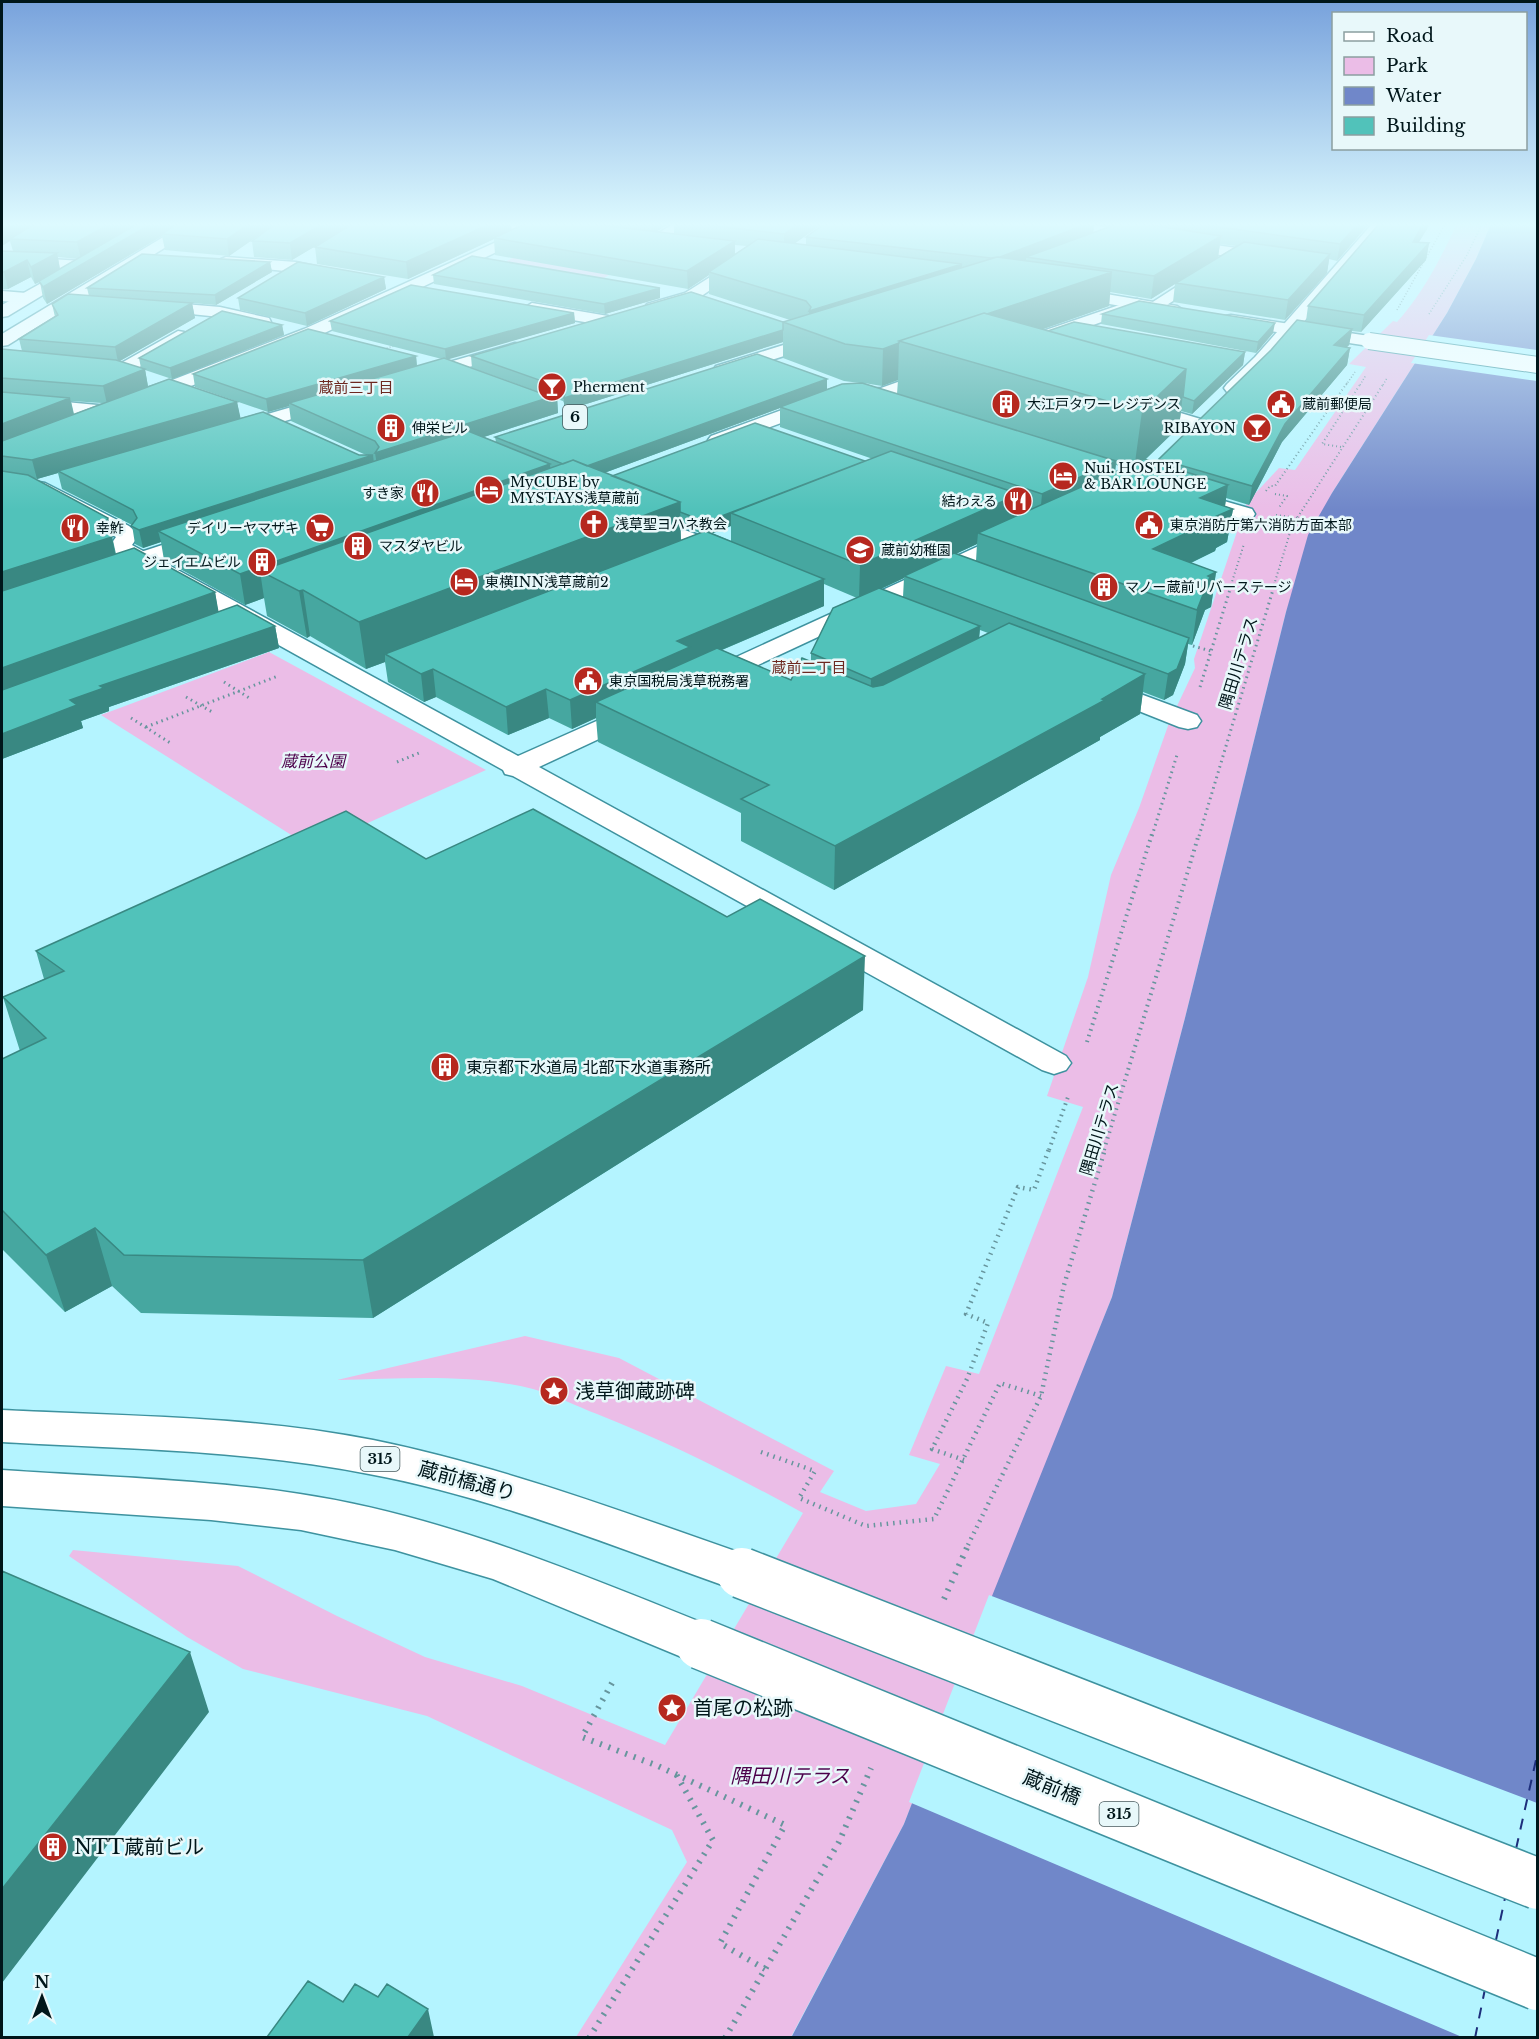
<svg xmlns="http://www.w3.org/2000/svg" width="1539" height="2039" viewBox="0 0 1539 2039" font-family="'Libre Baskerville','Noto Sans JP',serif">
  <rect width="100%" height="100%" fill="#b4f4ff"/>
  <!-- green -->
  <path fill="#ebbde7" d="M1457,224H1491L1476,259L1447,313L1332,493L1286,612L1185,1018L1112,1297L904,1824L791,2037H576L687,1862L672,1830L427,1716L243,1669L187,1637L69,1556L73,1550L238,1566L337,1616L425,1657L522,1686L665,1745L803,1513C736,1476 668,1442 597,1414C576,1406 555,1395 533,1389C470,1373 401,1379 337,1380L525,1336L619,1358L834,1471L820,1492L866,1511L916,1504L940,1464L909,1455L946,1366L979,1374L1083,1107L1047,1096L1088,977L1111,875L1139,808L1169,723L1195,668L1194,659L1247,502L1279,468L1295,470L1366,367L1349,364L1393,321L1397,322C1424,292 1440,259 1457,224Z
    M529,249L633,261L604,278L505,262Z
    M269,652L486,770L312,848L101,715Z"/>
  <!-- water -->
  <path fill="#7087c9" d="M1491,224H1537V2037L791,2038L904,1824L990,1601L1112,1297L1185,1018L1286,612L1308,535L1332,493L1447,313L1476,259Z"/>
  <!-- pier -->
  <path fill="#b4f4ff" d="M1429,335L1537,350V381L1411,363Z
    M989,1595L1537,1803V2037H1462L909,1802Z"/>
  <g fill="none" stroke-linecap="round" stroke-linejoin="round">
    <!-- ferry -->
    <path stroke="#1d2e7b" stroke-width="2" stroke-dasharray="11 9" stroke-linecap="butt" d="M1516,1849L1538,1751
      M1496,1940L1505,1898
      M1475,2038L1485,1989"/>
    <!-- minor casing -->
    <g stroke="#3e929f" stroke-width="3">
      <path id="minor" d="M673,224H691L659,245H649L647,242L649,239Z
        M1372,224H1387L1267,365L1239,392H1227L1224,388L1227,384L1255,357Z
        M534,225L539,226L541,229L539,232L316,337L145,404H131L129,400L131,396L304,329Z
        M1174,239L1271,253L1279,258L1271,263L1169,247L1166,244L1169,241Z
        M745,255L753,260L750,263L697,299L653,312L645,307L647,304L685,293Z
        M2,256L82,261L90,266L82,271L2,266Z
        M226,257L296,262L339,271L341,274L333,279L296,272L221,265L218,262L221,259Z
        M1212,264L1220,269L1218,272L1159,310H1147L1145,307Z
        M2,291L26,293L34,298L26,303L2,301Z
        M1137,299L1143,301L1145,304L1143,307L1046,342H1034L1031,338L1034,334Z
        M148,301L220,307L269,318L271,322L263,327L220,317L142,309L140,306L142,303Z
        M532,303L608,316L616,321L608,326L526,312L524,308Z
        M178,331L184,332L187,336L184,340L128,374H116L113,370L116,366Z
        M515,343L521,344L524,348L521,352L417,382L411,381L408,377L411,373Z
        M940,367L946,368L949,372L946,376L884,399L841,401L718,446L711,444L708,440L711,436L831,392L881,388Z
        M333,395L340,397L342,401L340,405L233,436L226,434L223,430L226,426Z
        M2,396L108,406L115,408L117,412L115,416L108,418L2,408Z
        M1137,400L1204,420L1207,424L1204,428L1197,430L1130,410L1128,406L1130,402Z
        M2,476L45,483L129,526L139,535L132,545L518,756L628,707L637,704L646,707L650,712L646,717L539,767L1066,1056L1071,1063L1066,1070L1054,1074L1042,1070L513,776L505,774L503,770L133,564L112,552L109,547L116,537L33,492L2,488Z
        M1189,491L1252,509L1255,514L1252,519L1244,520L1182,501L1179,497L1182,493Z
        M638,512L737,550L740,555L737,560L729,562L721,560L630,523L627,518L630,513Z
        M1018,528L1026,530L1029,535L1026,540L715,685L706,688L697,685L693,680L697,675Z
        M1100,679L1197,715L1201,721L1197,727L1188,729L1179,727L1091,692L1087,687L1091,682Z"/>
    </g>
    <!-- major casing -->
    <g stroke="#3e929f" stroke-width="3">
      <path id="major" d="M185,224H203L8,345L2,346V334Z
        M496,224C512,224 561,220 571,231L564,235L503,228Z
        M81,261L89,266L86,269L8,316L2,317V305Z
        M1065,287L1177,306L1185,311L1177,316L1059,295L1057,292Z
        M1231,315L1369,336L1375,337L1378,341L1375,345L1369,346L1225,324L1223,320L1225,316Z
        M2,1410C125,1416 251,1416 373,1440C505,1467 631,1515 758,1559L765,1573L758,1587L742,1592C619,1549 498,1498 369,1474C248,1450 125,1449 2,1442Z
        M2,1470C101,1477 202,1479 300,1494C446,1516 582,1575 718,1629L725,1644L718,1659L701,1665L493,1579L395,1550L301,1530L211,1520L2,1506Z"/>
    </g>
    <!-- highway casing -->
    <g stroke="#3e929f" stroke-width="3">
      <path id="highway" d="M825,332L831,333L834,337L831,341L728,374H716L713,370L716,366Z
        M205,531L213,533L216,538L213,543L106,578L98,576L95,571L98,566Z"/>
    </g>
    <!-- path-far5 -->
    <path stroke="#67959d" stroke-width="1.5" stroke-dasharray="1 2" stroke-linecap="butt" d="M1397,310L1445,224
      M1429,314L1467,255L1482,224
      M381,350L397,345
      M1346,385L1355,372
      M1360,385L1366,375
      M1383,385L1387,378"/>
    <!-- path-far4 -->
    <path stroke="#67959d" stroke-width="2" stroke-dasharray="1 3" stroke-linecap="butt" d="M1341,447L1322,444L1361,383
      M1266,491L1270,486H1275L1347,383
      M1275,494L1287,496L1278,509
      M1276,515L1298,518
      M1231,585L1244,544
      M1274,585L1292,526L1384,383"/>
    <!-- path-far3 -->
    <path stroke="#67959d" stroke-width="3" stroke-dasharray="1.5 4" stroke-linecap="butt" d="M1193,646L1211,651
      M224,682L251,699
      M1200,687L1232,583
      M186,697L214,713
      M131,718L172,744
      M146,727L278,676
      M397,762L419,753
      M1152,836L1177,755
      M1199,836L1275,583"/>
    <!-- path-far2 -->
    <path stroke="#67959d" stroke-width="4" stroke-dasharray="1.5 4.5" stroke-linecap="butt" d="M1087,1042L1152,834
      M1049,1150L1068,1097
      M1104,1150L1199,834"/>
    <!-- path-far1 -->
    <path stroke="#67959d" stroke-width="4.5" stroke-dasharray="1.5 5" stroke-linecap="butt" d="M761,1452L815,1471L799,1498L866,1526L934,1519L1000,1383L1041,1396
      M964,1460L932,1449L967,1379L988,1323L966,1314L1018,1187L1034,1190L1049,1149
      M968,1545L1041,1396L1064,1285L1105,1149"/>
    <!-- path -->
    <path stroke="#67959d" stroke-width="6" stroke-dasharray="2 7" stroke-linecap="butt" d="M944,1599L969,1543
      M612,1683L582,1737L658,1766L785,1825L720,1943L765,1969
      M589,2038L713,1840L676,1774
      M725,2038L839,1842L871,1768"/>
    <!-- minor -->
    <use href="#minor" fill="#fff" fill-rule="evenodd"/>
    <!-- major -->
    <use href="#major" fill="#fff" fill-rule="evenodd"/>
    <!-- highway -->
    <use href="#highway" fill="#fff" fill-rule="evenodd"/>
    <!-- major-bridge-far1 casing -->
    <g stroke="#3e929f" stroke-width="18" stroke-linecap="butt">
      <path id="major-bridge-far1" d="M1369,341L1538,365"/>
    </g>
    <!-- major-bridge casing -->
    <g stroke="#3e929f" stroke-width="53" stroke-linecap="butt">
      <path id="major-bridge" d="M742,1573L1538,1884
        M701,1644L1538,1985"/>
    </g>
    <!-- major-bridge-far1 -->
    <use href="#major-bridge-far1" stroke="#fff" stroke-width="16"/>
    <!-- major-bridge -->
    <use href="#major-bridge" stroke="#fff" stroke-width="50"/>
  </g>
  <!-- wall -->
  <path fill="#46a7a0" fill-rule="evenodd" d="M2,224H275L229,256L165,250L162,236L47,304L43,298L40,282L35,284L31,277L8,289H2V251H13L10,241ZM58,257L78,259L60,269Z
    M275,224H511V230L524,224H668L656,232L674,234V224H822L794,244L806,245V237L824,224H1369L1337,261L1329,259L1327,273L1285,320L1173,302L1175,284L1151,299L1110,292L1109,306L1043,329L1048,331L1074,322L1245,352L1243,365L1192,414L1181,411L1179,427L1146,459L1158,463L1159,459L1271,350L1297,320L1306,321L1308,306L1379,224H1430L1419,242L1429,243L1426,260L1361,332L1352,331L1349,345L1347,347L1350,348L1347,365L1282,442L1249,505L1226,498L1225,506L1233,509L1227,542L1216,548L1215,551L1191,563L1216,572L1211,607L1205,610L1192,645L1188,644L1185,664L1173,695L1164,700L1143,692L1140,714L1100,737V740L834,890L741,841V813L598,742L596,718L572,729L549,718L508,735L436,697L424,702L388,682L385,662L366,669L310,636L307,638L267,616L264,598L245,605L164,560L161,542L143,548L135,544L132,525L62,489L58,473L37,479L34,478L108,518L116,554L134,548L215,592L218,612L237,605L275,626L279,648L109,707V711L81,721L83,728L2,759V349L22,351L19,339L55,317L52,304L68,294L89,296L87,288L142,254L270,262L272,272L216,305L192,303L195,318L120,361L141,368L139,358L222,311L282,325L284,335L172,379L145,370L148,386L169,379L237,402L240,418L263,412L359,455H366L291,421L289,406L268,412L195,387L193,374L308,329L416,356L417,366L442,359L332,331L330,321L411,285L574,313L575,323L447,359L546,395H547L472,368L471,356L691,292L783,322L790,320L709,294V275L688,289L495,255L494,239L408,279L317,264L315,247L334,235L292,260L254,257L252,241ZM1094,225L1104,227L1106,228L1093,233ZM1220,244L1236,246L1213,260L1218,257ZM735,245L747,246L735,254ZM783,342V358L844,381L860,383L842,384L827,389V379L757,354L495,437L496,442L484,437L558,413L557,399L563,401L564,403V411ZM898,380L897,394L864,383L882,386ZM71,401L102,403L74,414ZM780,408V427L873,459L865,462L755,423L612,476L604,473ZM1116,465L1124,467L1115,472ZM1018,508L1027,511L1017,516ZM680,525L700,533L681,540ZM731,526V541L712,533ZM977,544L976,561L956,554L962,551ZM904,578L903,597L881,589ZM824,584L857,598L833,608L811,653V662L802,658L791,680L722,650L824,606ZM980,630L988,633L979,638Z
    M433,275L660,298L605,314L434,284Z
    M384,277L386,289L307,326L240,310L238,298Z
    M1102,314L1273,333L1256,353L1101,324Z
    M426,859L863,1010L373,1318L141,1313L112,1286L65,1312L2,1249V1059L20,1051L3,997L44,979L36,951Z"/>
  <!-- shaded-wall -->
  <path fill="#398882" d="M8,224H40L10,239V241L2,246V228Z
    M110,224H133L134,229L81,259L77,242Z
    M151,224H181L162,234V236L47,304L43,287Z
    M249,224H275L229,256L227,239Z
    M323,224H353L292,260L290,243Z
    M490,224H511L512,231L494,238V239L408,279L406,262Z
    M651,224H668L651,235Z
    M799,224H822L784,251V234Z
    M1087,224H1094L1093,237L1026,257V263L995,259Z
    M1358,224H1369L1337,261L1340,244Z
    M1423,224H1430L1409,258L1413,242Z
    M1221,236L1218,257L1176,283L1175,284L1151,299L1154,276Z
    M735,241V259L709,272V275L688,289L687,271Z
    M1429,243L1426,260L1361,332L1364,315Z
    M57,253L60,270L35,284L31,267Z
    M1330,254L1327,273L1285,320L1288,300Z
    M27,260L31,277L8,289L4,272Z
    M270,262L272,272L216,305L215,295Z
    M962,264L961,286L808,331L809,311Z
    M1112,272L1109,306L960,358L903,342Z
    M384,277L386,289L307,326L305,313Z
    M660,288V298L605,314L604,304Z
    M192,303L195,318L118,362L115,347Z
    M574,313L575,323L446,360L445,349Z
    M1275,323L1273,333L1256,353L1258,342Z
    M282,325L284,335L172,379L170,368Z
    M1352,329L1349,345L1331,362L1334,345Z
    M783,330V342L564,411V398Z
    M899,343L898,380L882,386L883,349Z
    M1350,348L1347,365L1282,442L1249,505L1252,486L1285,424Z
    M1245,352L1243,365L1192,414L1194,401Z
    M416,356L417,368L289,403V406L268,412L266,399Z
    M145,369L148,387L107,404L103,386Z
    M1186,369L1179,427L1134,470L1142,411Z
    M827,379V391L780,407V408L577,483L576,470Z
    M557,395L558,413L378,471L375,453Z
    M70,398L74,416L2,445V424Z
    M237,402L241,420L58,471V473L37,479L32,460Z
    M373,455L375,472L158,531L161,542L143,548L139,530Z
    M865,461L731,513V526L706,536V522Z
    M1116,461L1114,482L1040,516L1042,494Z
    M550,464L552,492L260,571L264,598L245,605L240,574Z
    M1228,485L1224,513L1233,509L1227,542L1216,548L1215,551L1149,583L1153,549L1200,498Z
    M1019,494L1016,526L978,533L977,544L906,577L904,576V578L859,599L860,565Z
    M680,502L681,546L385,654V662L366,669L359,622Z
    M108,518L116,557L2,595V572L103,528Z
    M1216,572L1211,607L1205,610L1192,645L1197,610L1208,576Z
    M824,579V606L691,663L596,702V718L572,729L570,700L677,641Z
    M303,590L310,636L307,638L299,591Z
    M215,592L219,614L2,693V668Z
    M275,626L279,648L109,707V711L81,721L83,728L2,759V734L100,686Z
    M980,626L978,651L870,705L871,679Z
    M1189,638L1185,664L1173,695L1164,700L1168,674Z
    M433,669L436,697L424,702L421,674Z
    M1145,674L1140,714L1100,737V740L834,890L835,846Z
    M546,689L549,718L508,735L506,707Z
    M865,956L863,1010L373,1318L363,1260Z
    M95,1228L112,1286L65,1312L46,1255Z
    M190,1652L209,1712L2,1983V1889Z
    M428,2009L434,2037H408Z"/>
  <!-- building -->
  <path fill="#51c2ba" stroke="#398882" stroke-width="1.5" d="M34,224H110L77,242L10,239Z
    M137,224H151L43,287L39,281Z
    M177,224H249L227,239L162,234Z
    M275,224H323L290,243L252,241Z
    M352,224H490L406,262L315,247Z
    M524,224H591L735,241L687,271L494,238Z
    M698,224H799L784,234Z
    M824,224H1087L1000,257H997L991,258L806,237Z
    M1117,224H1145L1221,236L1154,276L1026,257Z
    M1198,224H1358L1340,244Z
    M1379,224H1423L1413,242L1429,243L1364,315L1308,306Z
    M758,239L962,264L809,311L811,307L806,301L709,272Z
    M1244,242L1330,254L1288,300L1176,283Z
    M2,251L57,253L31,267L27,260L4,272H2Z
    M142,254L270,262L215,295L87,288Z
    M472,256L660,288L604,304L433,275Z
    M997,257L1112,272L987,314L984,313L899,341V343L883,349L845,344L783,322Z
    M298,262L384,277L305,313L238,298Z
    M411,285L574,313L445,349L330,321Z
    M691,292L783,322V330L564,398L565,393L562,388L471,356Z
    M68,294L192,303L115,347L19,339L58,315L52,304Z
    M1139,301L1275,323L1258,342L1102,314Z
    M222,311L282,325L170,368L139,358Z
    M984,313L1186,369L1142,411L899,341Z
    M1297,320L1352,329L1334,345L1350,348L1285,424L1252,486L1159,459L1271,350Z
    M1074,322L1245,352L1194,401L1183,397L1186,369L1048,331Z
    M308,329L416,356L266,399L193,374Z
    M2,349L116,360L145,369L103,386L2,378Z
    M757,354L827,379L587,466L573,460L563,464L495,437Z
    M444,358L546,395H557L375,453L379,447L375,441L289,403Z
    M169,379L237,402L32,460L2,456V441Z
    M862,383L1116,461L1042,494L780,407L842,384Z
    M2,392L70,398L2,424Z
    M263,412L359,455H373L139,530L131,526L137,518L133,510L58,471Z
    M755,423L865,461L706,522L680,512V502L612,476Z
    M468,431L550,464L240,574L158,531Z
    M891,451L1019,494L860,565L731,513Z
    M1144,459L1228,485L1200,498L1233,509L1217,516L1220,517L1153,549L1216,572L1208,576L1210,577L1197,610L978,533Z
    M573,460L680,502L359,622L303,590L299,591L260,571Z
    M2,471L28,475L108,518L103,528L112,537L2,572Z
    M705,531L824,579L677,641L690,647L570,700L546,689L506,707L433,669L421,674L385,654Z
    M134,548L215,592L2,668V591Z
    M954,553L1189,638L1177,669L1168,674L904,576Z
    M879,588L980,626L871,679L811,653L833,608Z
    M237,605L275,626L100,686L104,688L70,700L77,705L2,734V690Z
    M1009,623L1145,674L1102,699L1105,700L835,846L741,799L769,785L596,702L717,648L791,680L802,658L873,687L883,685Z
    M533,809L727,917L760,899L865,956L363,1260L124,1255L95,1228L46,1255L2,1210V1059L46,1038L3,997L64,971L36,951L346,811L426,859Z
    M2,1571L190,1652L2,1889Z
    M308,1981L343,2002L355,1984L378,1997L387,1984L428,2009L408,2037H267Z"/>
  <!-- sky -->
  <linearGradient id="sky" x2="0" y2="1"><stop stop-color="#78a2dc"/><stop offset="0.44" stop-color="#ddfaff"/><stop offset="1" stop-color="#ddfaff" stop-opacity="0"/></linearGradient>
  <rect width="1539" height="510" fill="url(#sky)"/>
  <!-- icons -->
  <defs>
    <g id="bar-disc" transform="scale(1.5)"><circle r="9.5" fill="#b6281f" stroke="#e8f8fa"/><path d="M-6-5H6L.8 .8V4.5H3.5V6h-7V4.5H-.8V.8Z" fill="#fff"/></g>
    <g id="building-disc" transform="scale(1.5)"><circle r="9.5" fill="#b6281f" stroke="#e8f8fa"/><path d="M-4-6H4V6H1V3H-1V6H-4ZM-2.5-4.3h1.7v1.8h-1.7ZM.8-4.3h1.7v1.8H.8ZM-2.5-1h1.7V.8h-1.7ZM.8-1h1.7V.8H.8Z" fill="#fff"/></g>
    <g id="civic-disc" transform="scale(1.5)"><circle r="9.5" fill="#b6281f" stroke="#e8f8fa"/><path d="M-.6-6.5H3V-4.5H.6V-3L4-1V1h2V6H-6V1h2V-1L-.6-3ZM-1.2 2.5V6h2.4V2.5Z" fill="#fff"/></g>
    <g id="hotel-disc" transform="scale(1.5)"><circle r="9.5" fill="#b6281f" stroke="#e8f8fa"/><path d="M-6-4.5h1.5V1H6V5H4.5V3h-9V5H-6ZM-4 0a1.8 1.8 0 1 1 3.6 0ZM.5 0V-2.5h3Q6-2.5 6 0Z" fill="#fff"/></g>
    <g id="restaurant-disc" transform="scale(1.5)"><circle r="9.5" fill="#b6281f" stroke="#e8f8fa"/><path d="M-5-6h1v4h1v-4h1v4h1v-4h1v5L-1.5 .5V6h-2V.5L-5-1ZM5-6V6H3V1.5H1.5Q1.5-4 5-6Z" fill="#fff"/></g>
    <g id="church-disc" transform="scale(1.5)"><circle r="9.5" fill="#b6281f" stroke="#e8f8fa"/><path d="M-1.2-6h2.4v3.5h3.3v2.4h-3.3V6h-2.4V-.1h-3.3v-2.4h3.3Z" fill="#fff"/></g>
    <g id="supermarket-disc" transform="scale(1.5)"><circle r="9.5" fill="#b6281f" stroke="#e8f8fa"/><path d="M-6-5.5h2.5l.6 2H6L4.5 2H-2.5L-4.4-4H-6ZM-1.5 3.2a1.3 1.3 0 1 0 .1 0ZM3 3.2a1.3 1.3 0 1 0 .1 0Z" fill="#fff"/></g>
    <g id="school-disc" transform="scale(1.5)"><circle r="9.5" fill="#b6281f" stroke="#e8f8fa"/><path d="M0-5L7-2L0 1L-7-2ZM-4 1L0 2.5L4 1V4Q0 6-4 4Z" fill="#fff"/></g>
    <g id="sight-disc" transform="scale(1.5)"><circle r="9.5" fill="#b6281f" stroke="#e8f8fa"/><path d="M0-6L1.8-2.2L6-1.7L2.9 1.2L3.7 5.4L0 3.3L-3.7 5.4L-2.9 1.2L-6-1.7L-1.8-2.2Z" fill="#fff"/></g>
  </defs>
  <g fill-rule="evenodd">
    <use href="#bar-disc" x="552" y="387"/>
    <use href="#building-disc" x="1006" y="404"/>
    <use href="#civic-disc" x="1281" y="404"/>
    <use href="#building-disc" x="391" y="428"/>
    <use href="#bar-disc" x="1257" y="428"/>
    <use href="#hotel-disc" x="1063" y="476"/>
    <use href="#hotel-disc" x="489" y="490"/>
    <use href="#restaurant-disc" x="425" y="493"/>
    <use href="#restaurant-disc" x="1018" y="501"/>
    <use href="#church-disc" x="594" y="524"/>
    <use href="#civic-disc" x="1149" y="525"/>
    <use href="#restaurant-disc" x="75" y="528"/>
    <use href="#supermarket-disc" x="320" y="528"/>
    <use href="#building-disc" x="358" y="546"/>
    <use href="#school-disc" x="860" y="550"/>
    <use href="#building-disc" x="262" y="562"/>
    <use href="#hotel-disc" x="464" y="582"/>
    <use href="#building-disc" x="1104" y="587"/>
    <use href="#civic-disc" x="588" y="681"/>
    <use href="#building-disc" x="445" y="1067"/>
    <use href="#sight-disc" x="554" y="1391"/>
    <use href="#sight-disc" x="672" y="1708"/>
    <use href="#building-disc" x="53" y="1847"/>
  </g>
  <g text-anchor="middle" stroke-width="5" stroke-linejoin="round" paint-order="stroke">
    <!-- far-poi labels -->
    <g font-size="14" fill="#00161a" stroke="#e8f8fa" text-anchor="start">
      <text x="573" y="392">Pherment</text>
      <text x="1027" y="409">大江戸タワーレジデンス</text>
      <text x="1302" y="409">蔵前郵便局</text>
      <text x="412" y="433">伸栄ビル</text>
      <text x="1236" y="433" text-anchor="end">RIBAYON</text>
      <text x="1084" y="473">Nui. HOSTEL<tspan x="1084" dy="16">&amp; BAR LOUNGE</tspan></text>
      <text x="510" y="487">MyCUBE by<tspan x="510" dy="16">MYSTAYS浅草蔵前</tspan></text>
      <text x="404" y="498" text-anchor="end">すき家</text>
      <text x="997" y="506" text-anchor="end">結わえる</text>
      <text x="615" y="529">浅草聖ヨハネ教会</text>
      <text x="1170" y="530">東京消防庁第六消防方面本部</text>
      <text x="96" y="533">幸鮓</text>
      <text x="299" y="533" text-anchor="end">デイリーヤマザキ</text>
      <text x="379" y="551">マスダヤビル</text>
      <text x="881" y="555">蔵前幼稚園</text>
      <text x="241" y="567" text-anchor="end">ジェイエムビル</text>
      <text x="485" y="587">東横INN浅草蔵前2</text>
      <text x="1125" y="592">マノー蔵前リバーステージ</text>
      <text x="609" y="686">東京国税局浅草税務署</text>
    </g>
    <!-- far-neighbourhood labels -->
    <g font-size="15" fill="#6d2820" stroke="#e8f8fa">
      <text x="356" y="393">蔵前三丁目</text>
      <text x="809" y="673">蔵前二丁目</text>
    </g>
    <!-- shield labels -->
    <g fill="#e8f8fa" stroke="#465a5d" stroke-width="1.5">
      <rect x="563" y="405" width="24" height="24" rx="4.5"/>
      <rect x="360.5" y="1447" width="39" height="24" rx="4.5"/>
      <rect x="1099.5" y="1802" width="39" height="24" rx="4.5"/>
    </g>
    <g font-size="15" font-weight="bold" fill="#00161a">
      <text x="575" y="422">6</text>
      <text x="380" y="1464">315</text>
      <text x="1119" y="1819">315</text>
    </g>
    <!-- street labels -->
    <g font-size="16" fill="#00161a" stroke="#e8f8fa">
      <text transform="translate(1238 663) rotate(-73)" y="6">隅田川テラス</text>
      <text transform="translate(1099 1129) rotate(-73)" y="6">隅田川テラス</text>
    </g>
    <!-- park labels -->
    <g font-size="16" font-style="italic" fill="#4c014b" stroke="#e8f8fa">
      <text x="313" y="767">蔵前公園</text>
    </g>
    <!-- poi labels -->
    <g font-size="16" fill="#00161a" stroke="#e8f8fa" text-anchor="start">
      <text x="466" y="1073">東京都下水道局 北部下水道事務所</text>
    </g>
    <!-- near-poi labels -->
    <g font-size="20" fill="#00161a" stroke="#e8f8fa" text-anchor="start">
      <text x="575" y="1398">浅草御蔵跡碑</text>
      <text x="693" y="1715">首尾の松跡</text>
      <text x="74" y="1854">NTT蔵前ビル</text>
    </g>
    <!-- near-street labels -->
    <g font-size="20" fill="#00161a" stroke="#e8f8fa">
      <text transform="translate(467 1481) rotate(15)" y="7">蔵前橋通り</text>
      <text transform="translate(1052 1787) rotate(22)" y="7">蔵前橋</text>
    </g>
    <!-- near-park labels -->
    <g font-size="20" font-style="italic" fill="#4c014b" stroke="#e8f8fa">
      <text x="790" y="1783">隅田川テラス</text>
    </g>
  </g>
  <!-- border -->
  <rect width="1539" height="2039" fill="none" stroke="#00161a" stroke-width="6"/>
  <!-- legend -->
  <rect x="1332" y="12" width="195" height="138" fill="#e8f8fa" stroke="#8b9ea0" stroke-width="1.5"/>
  <rect x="1344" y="32" width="30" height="9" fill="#ffffff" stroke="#8b9ea0" stroke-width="1.5"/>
  <text x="1386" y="42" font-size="18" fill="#00161a">Road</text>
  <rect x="1344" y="57" width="30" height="18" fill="#ebbde7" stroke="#8b9ea0" stroke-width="1.5"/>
  <text x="1386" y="72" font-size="18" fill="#00161a">Park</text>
  <rect x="1344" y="87" width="30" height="18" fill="#7087c9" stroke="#8b9ea0" stroke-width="1.5"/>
  <text x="1386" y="102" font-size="18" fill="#00161a">Water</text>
  <rect x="1344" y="117" width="30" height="18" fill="#51c2ba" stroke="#8b9ea0" stroke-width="1.5"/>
  <text x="1386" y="132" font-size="18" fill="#00161a">Building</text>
  <!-- north arrow -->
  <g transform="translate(42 1997)" stroke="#e8f8fa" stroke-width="4.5" paint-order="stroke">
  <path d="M0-4.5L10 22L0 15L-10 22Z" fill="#00161a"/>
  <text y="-9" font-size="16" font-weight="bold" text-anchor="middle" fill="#00161a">N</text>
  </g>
</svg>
